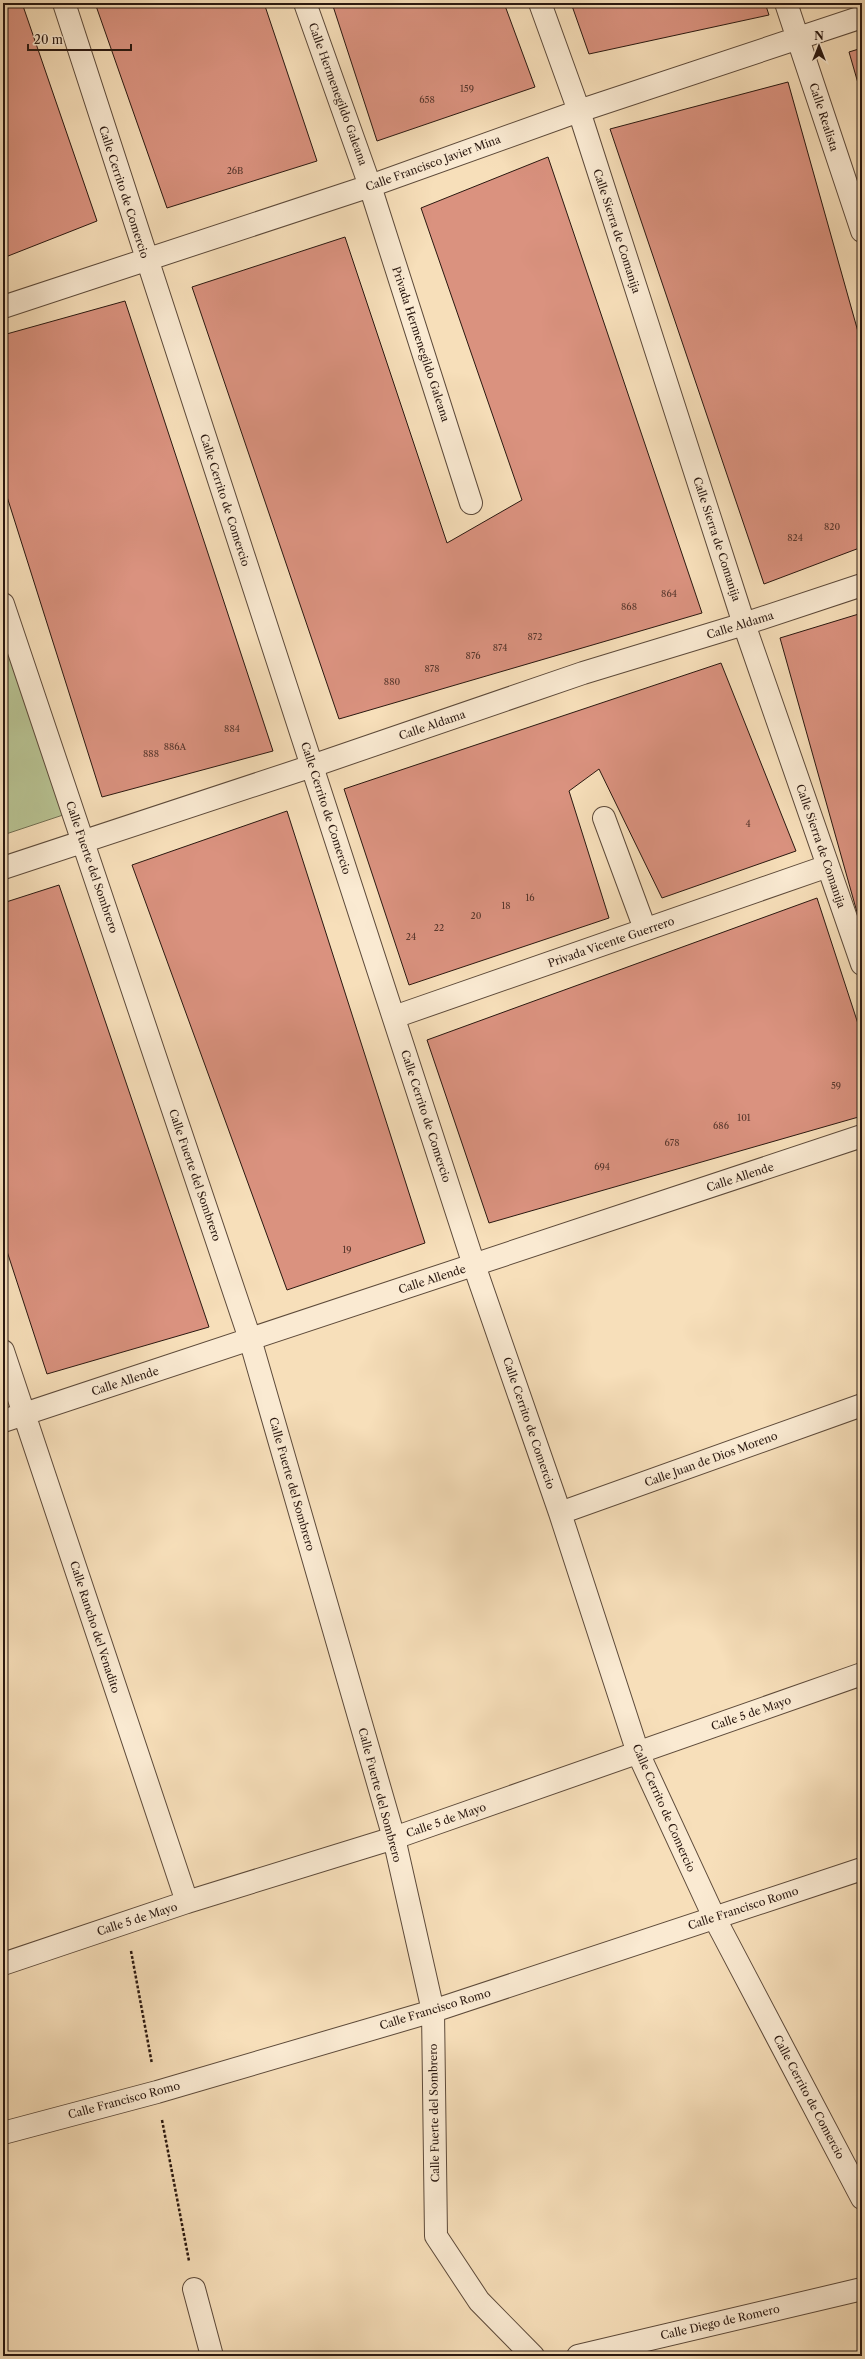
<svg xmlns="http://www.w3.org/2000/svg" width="865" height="2359" viewBox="0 0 865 2359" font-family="'Libre Caslon Text',serif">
  <rect width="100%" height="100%" fill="#f7dfba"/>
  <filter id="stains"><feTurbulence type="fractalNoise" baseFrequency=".005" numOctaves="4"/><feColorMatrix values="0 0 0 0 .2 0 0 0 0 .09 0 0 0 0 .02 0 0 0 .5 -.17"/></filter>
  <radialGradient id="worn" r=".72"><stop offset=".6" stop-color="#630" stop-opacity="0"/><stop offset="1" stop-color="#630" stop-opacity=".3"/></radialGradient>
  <!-- green -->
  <path fill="#b8c393" stroke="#716e52" d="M3,628L66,814L3,835Z"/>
  <!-- building -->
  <path fill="#da927f" stroke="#2a1810" d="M3,3H22L97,221L3,258Z
    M95,3H264L317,161L167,208Z
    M332,3H504L535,87L377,141Z
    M571,3H765L769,15L589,54Z
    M862,48V97L849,52Z
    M788,82L862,346V547L764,584L610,129Z
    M548,157L702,613L339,719L192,287L345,237L447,543L522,500L421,208Z
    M125,301L273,751L102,797L3,484V335Z
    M862,613V930L780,638Z
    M721,663L796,851L662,898L599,769L569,791L609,918L409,985L344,789Z
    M287,811L425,1243L287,1290L132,865Z
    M59,885L209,1327L47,1374L3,1239V903Z
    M817,898L862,1036V1116L489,1223L427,1040Z"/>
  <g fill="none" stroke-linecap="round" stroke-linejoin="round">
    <!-- street casing -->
    <g stroke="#5d4a3a" stroke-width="24">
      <path id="street" d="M64,3L474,1265L560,1513L638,1753L714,1917L862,2198
        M305,3L370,186L471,503
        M540,3L579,111L744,624L862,964
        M786,3L862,231
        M3,307L370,186L579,111L862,17
        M3,604L250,1339L394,1838L433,2011L436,2236L479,2301L533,2356
        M604,818L645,929
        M3,868L312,766L583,673L744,624L862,585
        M394,1017L828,866
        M3,1351L187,1902
        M3,1421L862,1136
        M560,1513L862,1405
        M3,1964L187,1902L394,1838L862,1674
        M3,2133L157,2092L433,2011L862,1869
        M194,2289L212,2356
        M578,2356L862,2289"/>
    </g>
    <!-- path -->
    <path stroke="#2a1810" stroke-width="2.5" stroke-dasharray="3 2" stroke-linecap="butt" d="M131,1951L152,2064
      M162,2120L189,2261"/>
    <!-- street -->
    <use href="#street" stroke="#faead2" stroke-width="22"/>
  </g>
  <g text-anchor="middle" stroke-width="3" stroke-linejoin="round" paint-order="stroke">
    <!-- number labels -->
    <g font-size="9" fill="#56362c">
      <text x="467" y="92">159</text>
      <text x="427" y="103">658</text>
      <text x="235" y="174">26B</text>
      <text x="832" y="530">820</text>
      <text x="795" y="541">824</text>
      <text x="669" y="597">864</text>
      <text x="629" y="610">868</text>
      <text x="535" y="640">872</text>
      <text x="500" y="651">874</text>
      <text x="473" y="659">876</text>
      <text x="432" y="672">878</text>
      <text x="392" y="685">880</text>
      <text x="232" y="732">884</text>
      <text x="175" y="750">886A</text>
      <text x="151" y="757">888</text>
      <text x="748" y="827">4</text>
      <text x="530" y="901">16</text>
      <text x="506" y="909">18</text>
      <text x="476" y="919">20</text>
      <text x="439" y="931">22</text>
      <text x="411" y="940">24</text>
      <text x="836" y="1089">59</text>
      <text x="744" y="1121">101</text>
      <text x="721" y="1129">686</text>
      <text x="672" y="1146">678</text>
      <text x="602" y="1170">694</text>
      <text x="347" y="1253">19</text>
    </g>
    <!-- street labels -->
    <g font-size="11" fill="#2a1810" stroke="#faead2">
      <text transform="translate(338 94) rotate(70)" y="4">Calle Hermenegildo Galeana</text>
      <text transform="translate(824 117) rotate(72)" y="4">Calle Realista</text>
      <text transform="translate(433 163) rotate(-20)" y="4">Calle Francisco Javier Mina</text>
      <text transform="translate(124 192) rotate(72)" y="4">Calle Cerrito de Comercio</text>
      <text transform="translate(617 231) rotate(72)" y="4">Calle Sierra de Comanija</text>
      <text transform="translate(421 344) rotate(72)" y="4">Privada Hermenegildo Galeana</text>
      <text transform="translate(225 500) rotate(72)" y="4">Calle Cerrito de Comercio</text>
      <text transform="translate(717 539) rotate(72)" y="4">Calle Sierra de Comanija</text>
      <text transform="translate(740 625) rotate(-17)" y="4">Calle Aldama</text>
      <text transform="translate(432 725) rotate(-19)" y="4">Calle Aldama</text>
      <text transform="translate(326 808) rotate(72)" y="4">Calle Cerrito de Comercio</text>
      <text transform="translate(821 846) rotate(71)" y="4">Calle Sierra de Comanija</text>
      <text transform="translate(92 867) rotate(71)" y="4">Calle Fuerte del Sombrero</text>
      <text transform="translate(611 942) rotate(-19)" y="4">Privada Vicente Guerrero</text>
      <text transform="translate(426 1116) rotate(72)" y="4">Calle Cerrito de Comercio</text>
      <text transform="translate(195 1175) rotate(71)" y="4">Calle Fuerte del Sombrero</text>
      <text transform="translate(740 1177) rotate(-18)" y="4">Calle Allende</text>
      <text transform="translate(432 1279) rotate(-18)" y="4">Calle Allende</text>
      <text transform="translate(125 1381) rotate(-18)" y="4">Calle Allende</text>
      <text transform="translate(529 1423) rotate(71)" y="4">Calle Cerrito de Comercio</text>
      <text transform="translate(711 1459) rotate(-20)" y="4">Calle Juan de Dios Moreno</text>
      <text transform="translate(292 1484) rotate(74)" y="4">Calle Fuerte del Sombrero</text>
      <text transform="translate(95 1627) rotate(72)" y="4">Calle Rancho del Venadito</text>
      <text transform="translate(751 1713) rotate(-19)" y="4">Calle 5 de Mayo</text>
      <text transform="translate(380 1795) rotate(75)" y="4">Calle Fuerte del Sombrero</text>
      <text transform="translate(664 1808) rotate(66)" y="4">Calle Cerrito de Comercio</text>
      <text transform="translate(446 1820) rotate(-19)" y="4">Calle 5 de Mayo</text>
      <text transform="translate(743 1908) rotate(-18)" y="4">Calle Francisco Romo</text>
      <text transform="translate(137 1919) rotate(-18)" y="4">Calle 5 de Mayo</text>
      <text transform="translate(435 2009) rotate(-17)" y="4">Calle Francisco Romo</text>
      <text transform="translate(809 2097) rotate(62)" y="4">Calle Cerrito de Comercio</text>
      <text transform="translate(124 2100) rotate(-15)" y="4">Calle Francisco Romo</text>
      <text transform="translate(434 2113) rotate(-91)" y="4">Calle Fuerte del Sombrero</text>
      <text transform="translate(720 2322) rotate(-13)" y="4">Calle Diego de Romero</text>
    </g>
  </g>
  <!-- margin -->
  <rect width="865" height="2359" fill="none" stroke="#f7dfba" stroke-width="16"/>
  <rect x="4" y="4" width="857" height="2351" fill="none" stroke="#2a1810" stroke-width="2"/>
  <rect x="8" y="8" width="849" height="2343" fill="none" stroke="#2a1810"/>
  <!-- north arrow -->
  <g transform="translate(819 46)" stroke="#faead2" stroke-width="3" paint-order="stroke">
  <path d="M0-3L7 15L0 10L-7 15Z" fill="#2a1810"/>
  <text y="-6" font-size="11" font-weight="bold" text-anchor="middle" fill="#2a1810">N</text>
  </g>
  <!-- scale -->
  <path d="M28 44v6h103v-6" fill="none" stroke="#2a1810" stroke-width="2"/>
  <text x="34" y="44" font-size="12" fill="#2a1810" stroke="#faead2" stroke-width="3" paint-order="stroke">20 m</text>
  <rect width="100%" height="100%" filter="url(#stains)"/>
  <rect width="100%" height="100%" fill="url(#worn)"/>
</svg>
